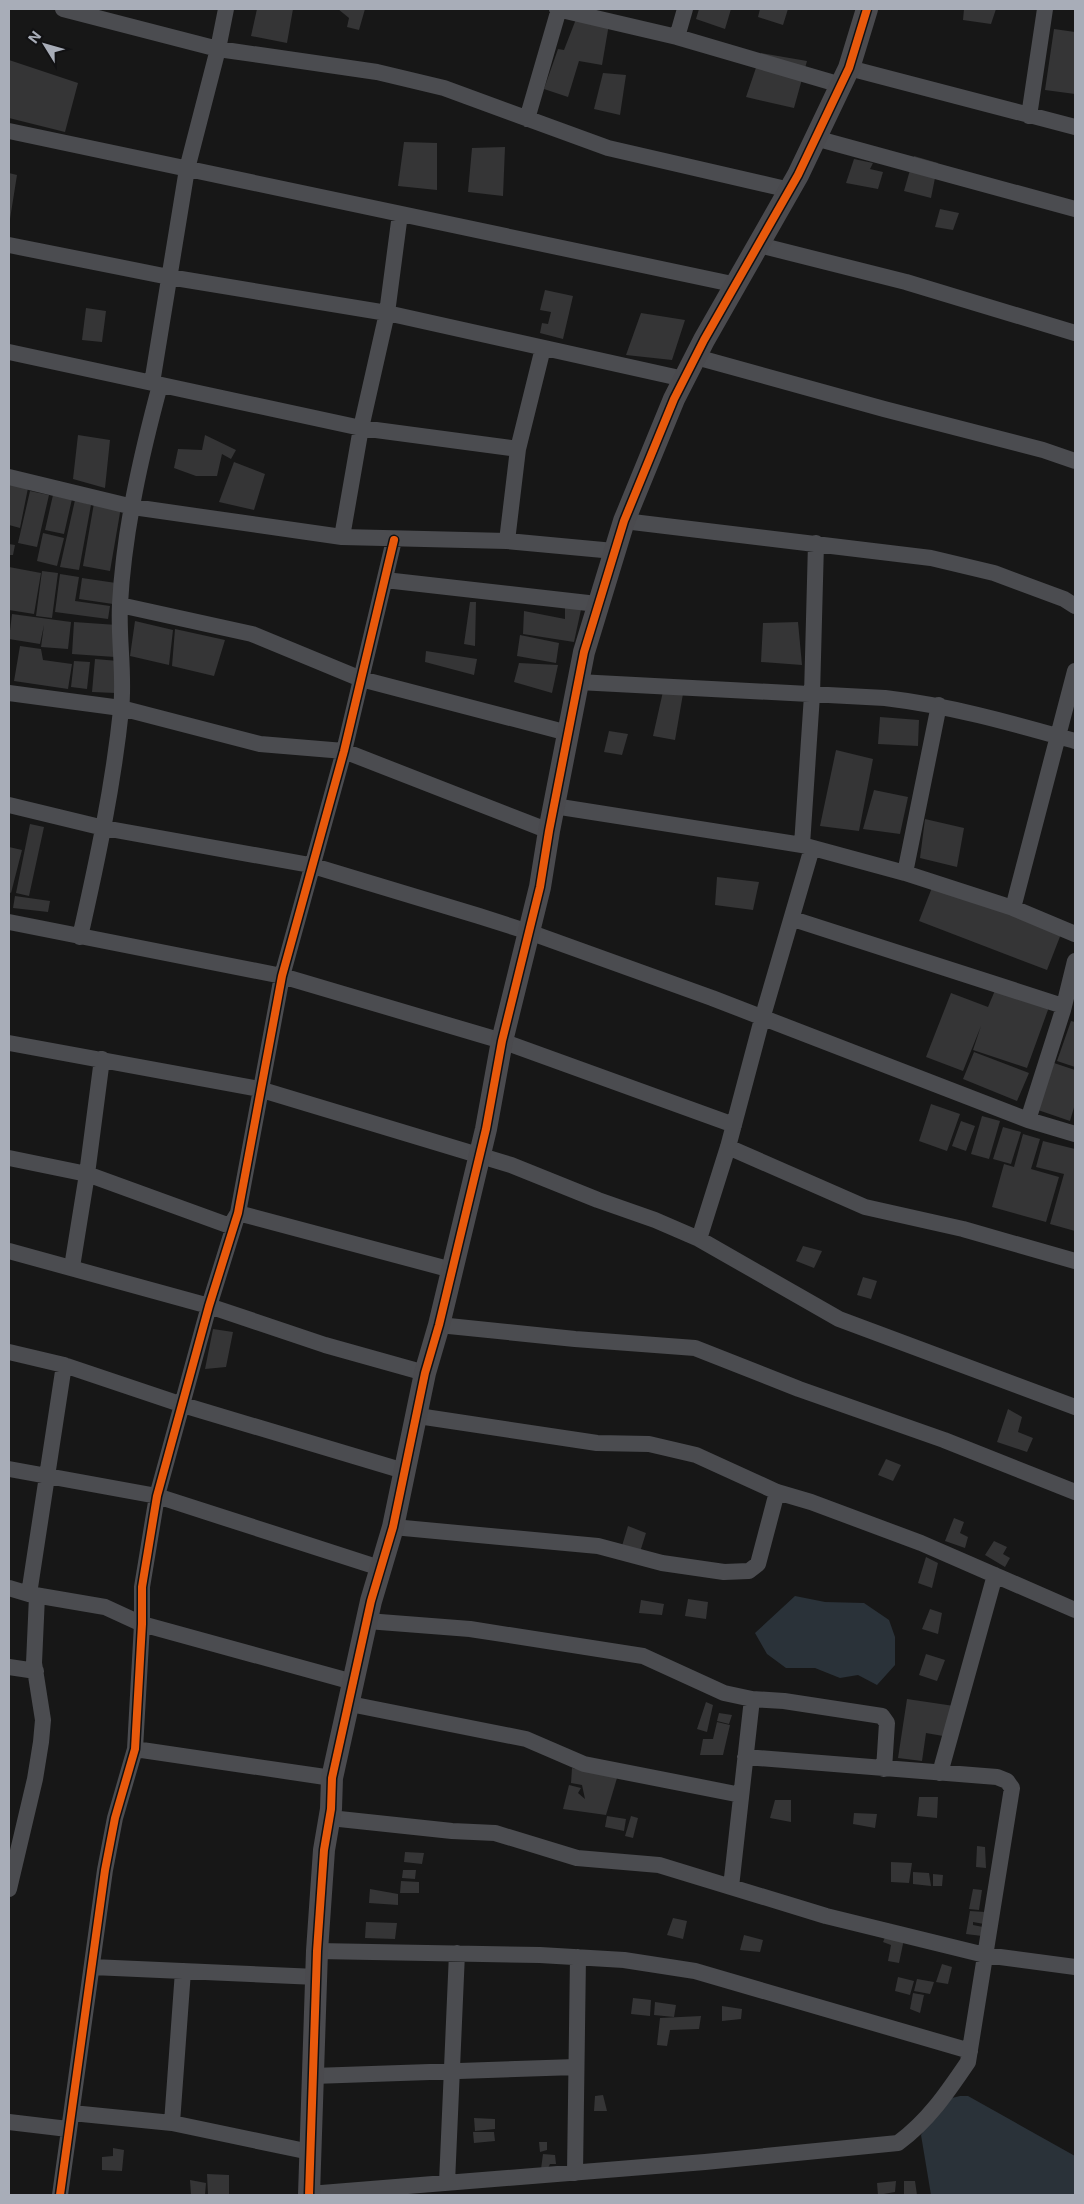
<svg xmlns="http://www.w3.org/2000/svg" width="1084" height="2204" viewBox="0 0 1084 2204" font-family="Inter,sans-serif">
  <rect width="100%" height="100%" fill="#171717"/>
  <!-- water -->
  <path fill="#2a3239" d="M795,1596L825,1602L864,1603L889,1620L895,1637V1665L877,1685L858,1675L840,1678L815,1668H786L767,1654L755,1633Z
    M960,2096H968L1075,2156V2195H931L921,2135L929,2122L952,2098Z"/>
  <!-- building -->
  <path fill="#353536" d="M257,9H293L287,43L251,36Z
    M338,9H365L359,30L347,27L349,18Z
    M699,9H731L725,29L696,19Z
    M760,9H788L783,25L758,17Z
    M964,9H996L991,24L963,20Z
    M578,14L609,24L602,65L579,61L568,97L544,89L558,49L564,50Z
    M1054,29L1075,32V94L1045,90Z
    M761,53L807,61L794,108L746,97Z
    M9,60L78,83L65,132L9,118Z
    M603,73L626,75L620,115L594,109Z
    M404,142L437,143V190L398,186Z
    M505,147L503,196L468,192L472,148Z
    M914,156L938,163L931,198L904,191Z
    M854,159L873,163L870,169L883,172L878,189L846,183Z
    M9,173L17,175L10,219H9Z
    M940,209L959,213L953,230L935,227Z
    M545,290L573,296L563,339L540,333L542,323L548,324L551,312L540,310Z
    M86,308L106,311L102,342L82,340Z
    M641,313L685,320L672,360L626,355Z
    M78,435L110,440L105,488L73,479Z
    M205,435L236,450L231,459L222,454L217,476H196L174,468L178,449L202,450Z
    M234,462L265,474L254,510L219,502Z
    M9,484L28,488L20,528L9,525Z
    M30,491L49,495L37,547L18,543Z
    M53,495L72,499L64,534L45,530Z
    M75,500L91,505L79,570L60,567Z
    M94,503L121,507L110,571L83,566Z
    M43,533L64,538L57,566L37,561Z
    M9,544L15,545L13,555H9Z
    M9,567L41,573L34,614L9,610Z
    M42,571L58,573L52,618L36,616Z
    M60,574L79,577L75,601L110,606L108,619L55,612Z
    M82,578L116,583L113,604L79,599Z
    M565,601L582,605L574,642L523,634L524,611L565,619Z
    M470,602H476L475,646L464,644Z
    M12,614L71,622L68,649L41,647L44,625L40,644L9,639Z
    M135,621L173,630L169,665L130,656Z
    M74,622L117,625L115,657L72,654Z
    M798,622L802,665L761,662L763,623Z
    M175,629L225,640L214,676L172,666Z
    M520,635L559,643L556,663L517,656Z
    M20,646L41,649L43,660L72,664L68,689L14,681Z
    M426,651L477,659L474,675L425,662Z
    M95,659L118,661L116,693L92,692Z
    M74,661L90,662L87,689L71,687Z
    M519,663L558,665L552,693L514,682Z
    M664,687L684,688L675,740L653,736Z
    M880,717L919,720L918,746L878,744Z
    M609,731L628,734L622,755L604,752Z
    M836,750L873,759L859,831L820,826Z
    M874,790L908,797L900,834L863,829Z
    M925,819L964,828L957,867L920,858Z
    M30,824L44,827L29,896L16,893Z
    M9,847L22,850L11,893L9,892Z
    M717,877L759,882L753,910L715,905Z
    M933,885L1061,934L1047,970L919,921Z
    M15,896L50,901L48,912L13,908Z
    M996,988L1049,1007L1027,1068L973,1050L981,1026L963,1071L926,1057L951,993L988,1007Z
    M1071,1021L1075,1022V1067L1057,1061Z
    M974,1052L1029,1073L1017,1101L963,1079Z
    M1054,1063L1075,1070V1104L1070,1121L1038,1110Z
    M931,1104L960,1114L947,1151L919,1141Z
    M982,1116L1000,1121L989,1159L971,1154Z
    M961,1121L975,1126L966,1151L952,1146Z
    M1003,1127L1021,1132L1011,1164L993,1159Z
    M1023,1134L1040,1139L1031,1169L1059,1177L1046,1222L992,1207L1004,1164L1014,1167Z
    M1043,1141L1075,1149V1231L1050,1224L1064,1174L1036,1167Z
    M803,1246L822,1251L814,1268L796,1261Z
    M863,1277L877,1281L871,1299L857,1295Z
    M213,1329L233,1332L226,1367L205,1369Z
    M1008,1409L1022,1417L1018,1432L1033,1438L1027,1452L997,1442Z
    M886,1459L901,1465L893,1481L878,1475Z
    M954,1518L964,1522L960,1533L968,1537L965,1548L945,1541Z
    M628,1526L646,1533L640,1552L622,1546Z
    M994,1541L1007,1547L1003,1554L1010,1558L1005,1567L985,1555Z
    M926,1557L938,1563L932,1588L918,1583Z
    M688,1599L708,1602L706,1619L685,1616Z
    M641,1600L664,1604L662,1615L639,1613Z
    M930,1609L942,1613L938,1634L922,1629Z
    M926,1654L945,1660L937,1681L919,1675Z
    M907,1699L954,1706L949,1737L926,1733L922,1761L898,1758Z
    M706,1702L713,1705L707,1732L697,1729Z
    M719,1713L732,1715L729,1724L717,1721Z
    M717,1722L730,1725L723,1755H700L703,1739H713Z
    M572,1768L617,1778L606,1815L563,1809L569,1785L581,1788L578,1793L585,1799L582,1785L571,1783Z
    M919,1797H938L937,1818L917,1816Z
    M775,1800H791V1822L770,1818Z
    M854,1813L877,1814L875,1828L853,1824Z
    M607,1816L626,1819L624,1831L605,1827Z
    M631,1816L638,1818L633,1838L625,1836Z
    M977,1846L985,1847L986,1868L976,1867Z
    M405,1852L424,1853L422,1864L404,1862Z
    M891,1862L912,1863L909,1883L891,1882Z
    M403,1870H416L415,1879L402,1878Z
    M913,1872L929,1873L931,1886L913,1884Z
    M933,1874L943,1875L942,1886H933Z
    M401,1881L419,1882V1893H400Z
    M370,1889L398,1894V1905L369,1903Z
    M973,1889L982,1890L979,1910L969,1909Z
    M970,1911L985,1912L984,1924L973,1922V1925L983,1927L982,1936L966,1934Z
    M673,1918L687,1921L683,1939L667,1935Z
    M366,1922L397,1923L395,1939L365,1938Z
    M744,1935L763,1940L760,1952L740,1950Z
    M886,1935L904,1939L899,1963L888,1961L891,1945L883,1942Z
    M942,1964L952,1967L948,1984L936,1982Z
    M898,1977L914,1981L910,1995L895,1991Z
    M917,1979L934,1982L930,1994L914,1991Z
    M913,1993L924,1995L920,2013L910,2009Z
    M633,1998L651,2000L650,2016L631,2014Z
    M655,2002L676,2005L674,2017L654,2015Z
    M722,2006L742,2009L741,2019L722,2021Z
    M701,2016L699,2029L670,2030L667,2046L657,2045L660,2018Z
    M603,2095L607,2111H594L595,2096Z
    M474,2118L495,2119V2129L475,2131Z
    M473,2132H494L495,2141L474,2143Z
    M539,2142H547V2150L540,2152Z
    M113,2148L124,2150L122,2171L102,2170V2157L113,2156Z
    M543,2154L555,2155L556,2164H550L548,2168L541,2169Z
    M207,2174L229,2175V2195H208Z
    M190,2180L206,2183L205,2195H191Z
    M896,2181L895,2192L878,2195L877,2183Z
    M904,2181H915L917,2195H904Z"/>
  <g fill="none" stroke-linecap="round" stroke-linejoin="round">
    <!-- street -->
    <path stroke="#4b4c50" stroke-width="16" d="M63,9L218,49L377,72L444,88L608,148L790,190
      M557,9L677,37L841,85
      M677,37L685,9
      M849,68L1075,127
      M1029,116L1045,9
      M527,119L559,9
      M9,131L737,285
      M815,138L1075,209
      M9,245L169,277L387,313L684,379
      M759,245L906,282L1075,333
      M9,352L361,428L518,449
      M696,357L884,409L1043,450L1075,461
      M152,383L187,169L218,49L226,9
      M9,477L133,507L342,537L507,541L614,551
      M624,521L931,558L994,573L1064,599L1075,606
      M342,537L361,428L387,313L400,214
      M507,541L518,449L543,348
      M385,580L597,604
      M120,605L252,634L361,679L568,733
      M578,682L885,698C952,706 1011,723 1075,741
      M9,693L121,708L260,744L344,751L549,831
      M9,805L104,828L310,865L479,916L529,932L712,998L1028,1120L1075,1134
      M554,806L802,845L905,873L1013,908L1075,934
      M802,845L812,695L816,543
      M905,873L939,705
      M1013,908L1075,671
      M793,919L1063,1006
      M9,922L282,976L502,1041L734,1125
      M80,937C97,862 113,787 121,710C125,675 118,639 120,604C124,530 141,456 160,385
      M9,1043L259,1089L511,1165L598,1200L655,1220L699,1239L839,1319L1075,1407
      M1028,1120L1063,1010L1075,961
      M728,1147L865,1207L963,1229L1075,1261
      M9,1158L87,1174L102,1059
      M699,1239L728,1147L762,1019L812,848
      M9,1251L209,1306L325,1345L425,1373
      M72,1267L87,1174L230,1226L238,1213L452,1270
      M439,1325L575,1339L695,1348L799,1389L944,1440L1075,1492
      M9,1352L64,1365L183,1405L404,1471
      M418,1416L597,1443L649,1444L696,1455L777,1492L811,1502L921,1543L1075,1610
      M9,1469L157,1496L380,1568
      M393,1527L598,1546L662,1563L724,1572L749,1571L758,1564L777,1492
      M9,1588L29,1594L105,1607L142,1624L353,1682
      M29,1594L64,1365
      M367,1621L470,1629L643,1656L724,1693L752,1699L784,1701L882,1716L887,1723L884,1769
      M9,1667L36,1671
      M350,1704L526,1739L584,1764L741,1795
      M135,1749L332,1778
      M940,1773L995,1575
      M330,1818L452,1831L495,1833L577,1858L659,1865L826,1916L985,1955L1075,1967
      M731,1887L752,1699
      M9,1889L35,1779L41,1742L43,1720L34,1663L37,1596
      M317,1951L540,1955L624,1960L695,1971L970,2051
      M92,1967L317,1977
      M313,2076L576,2067
      M72,2113L172,2123L310,2152
      M9,2122L68,2129
      M172,2123L183,1971
      M575,2173L578,1957
      M447,2183L457,1953
      M309,2194L705,2162L898,2143C928,2121 947,2093 968,2062L1012,1788L1007,1781L997,1777L745,1757
      M60,2195L105,1870L115,1818L135,1749L142,1624V1587L157,1496L209,1306L238,1213L282,976L344,751L394,540"/>
    <!-- secondary -->
    <path stroke="#4a4a4e" stroke-width="22" d="M309,2195L317,1951L324,1850L331,1809L332,1778L371,1601L393,1527L425,1373L439,1325L486,1129L502,1041L540,887L549,831L584,652L624,521L674,399L704,340L798,175L849,68L867,9"/>
    <!-- cycleway casing -->
    <g stroke="#111113" stroke-width="11">
      <path id="cycleway" d="M60,2195L105,1870L115,1818L135,1749L142,1624V1587L157,1496L209,1306L238,1213L282,976L344,751L394,540
        M309,2195L317,1951L324,1850L331,1809L332,1778L371,1601L393,1527L425,1373L439,1325L486,1129L502,1041L540,887L549,831L584,652L624,521L674,399L704,340L798,175L849,68L867,9"/>
    </g>
    <!-- cycleway -->
    <use href="#cycleway" stroke="#e8590c" stroke-width="8"/>
  </g>
  <!-- border -->
  <rect width="1084" height="2204" fill="none" stroke="#a8adb8" stroke-width="20"/>
  <!-- north arrow -->
  <g transform="translate(45 45) rotate(307)" stroke="#111113" stroke-width="4" paint-order="stroke">
  <path d="M0-4L9 19L0 12L-9 19Z" fill="#a8adb8"/>
  <text y="-8" font-size="14" font-weight="bold" text-anchor="middle" fill="#a8adb8">N</text>
  </g>
</svg>
